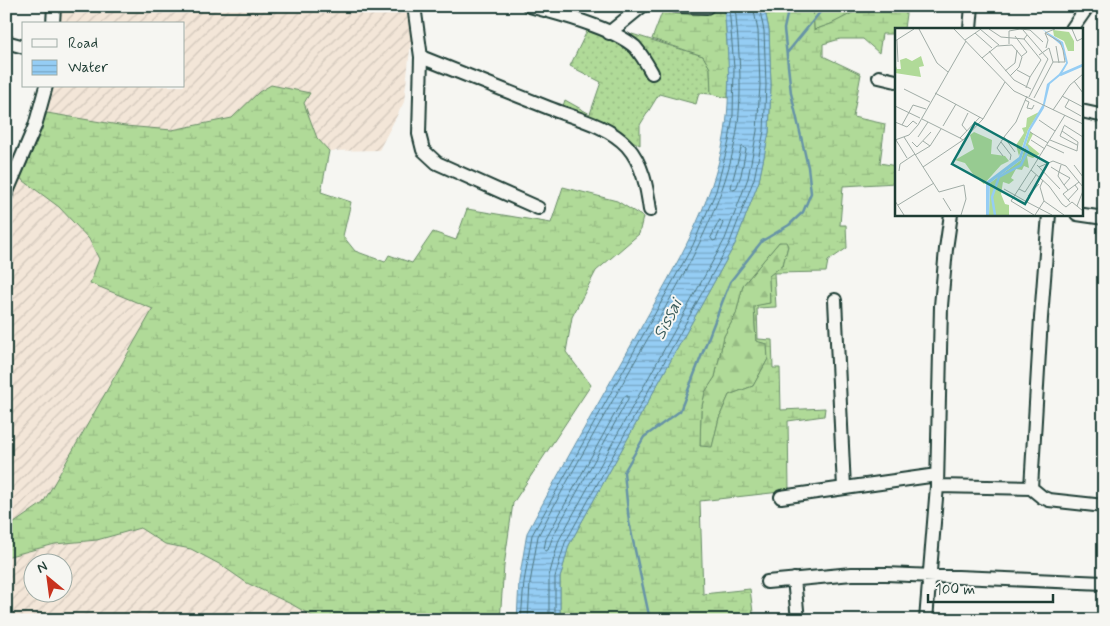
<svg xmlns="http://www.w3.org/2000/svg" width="1110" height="626" viewBox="0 0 1110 626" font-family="Mynerve,sans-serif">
  <defs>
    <pattern id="industrial-furrows" width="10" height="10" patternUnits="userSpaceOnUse" patternTransform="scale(1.25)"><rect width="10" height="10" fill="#f3e6d8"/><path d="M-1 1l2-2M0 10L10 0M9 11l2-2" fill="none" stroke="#d0c6ba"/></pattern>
    <pattern id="grass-dots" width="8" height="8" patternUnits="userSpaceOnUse" patternTransform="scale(1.25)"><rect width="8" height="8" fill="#b0da98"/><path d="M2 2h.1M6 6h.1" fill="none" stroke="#97bc84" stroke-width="1.8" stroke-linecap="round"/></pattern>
    <pattern id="forest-firs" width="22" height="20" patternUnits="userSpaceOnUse" patternTransform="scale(1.25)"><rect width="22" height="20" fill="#b0da98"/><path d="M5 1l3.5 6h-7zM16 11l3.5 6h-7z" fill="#97bc84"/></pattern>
    <pattern id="wetland-marsh" width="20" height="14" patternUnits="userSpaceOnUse" patternTransform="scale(1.25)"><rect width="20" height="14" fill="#b0da98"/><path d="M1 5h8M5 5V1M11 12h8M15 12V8" fill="none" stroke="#97bc84"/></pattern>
    <pattern id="water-rules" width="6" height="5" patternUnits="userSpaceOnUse" patternTransform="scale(1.25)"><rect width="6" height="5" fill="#95cdf4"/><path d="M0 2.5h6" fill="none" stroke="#79a8c6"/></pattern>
  </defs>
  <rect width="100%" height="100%" fill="#f6f6f2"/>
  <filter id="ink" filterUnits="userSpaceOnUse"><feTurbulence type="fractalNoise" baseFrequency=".02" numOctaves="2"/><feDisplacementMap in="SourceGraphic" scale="10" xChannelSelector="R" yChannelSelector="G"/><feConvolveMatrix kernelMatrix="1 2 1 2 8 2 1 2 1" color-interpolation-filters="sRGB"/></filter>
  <g filter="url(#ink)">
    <!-- industrial -->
    <path fill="url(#industrial-furrows)" fill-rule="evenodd" d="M59,6H415L404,102L379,150L329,151L321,192L351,202L343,236L355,252L385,262L389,255L412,263L433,232L456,240L467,209L551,223L563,187L617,201L643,217L639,234L596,271L572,317L566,352L591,385L513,503L504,566L500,620H6V220L17,186L50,99L52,86H184V24H57ZM32,564H62V594H32Z"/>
    <!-- grass -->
    <path fill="url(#grass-dots)" stroke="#688c66" d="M589,27L627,47L632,34L703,56L710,68L711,94L699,93L696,104L659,94L640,125V145L563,106L565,100L590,114L601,82L570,66Z"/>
    <!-- forest -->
    <path fill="url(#forest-firs)" stroke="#688c66" d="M813,6H866V7L831,24L814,30Z
      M786,241L788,246L783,265L769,276L770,303L754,307L756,341L767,343L768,359L753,386L729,395L719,418L712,448L700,446L701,411L705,392L715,377L724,336L736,314L743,285L779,242Z"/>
    <!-- wetland -->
    <path fill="url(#wetland-marsh)" stroke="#688c66" fill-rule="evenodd" d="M660,6H724L729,69L728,98L711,94L710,68L703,56L652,39L663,10Z
      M764,6H813L814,30L831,24L866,6H907L904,29H896V34H882L879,53L863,39H840L823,44V56L861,74L853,117L885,124L880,163L896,166V183L843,186L840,225H846L847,248L828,261L826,272L774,273L776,307L757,308L758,339L772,340L773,368H780L781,410L825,408L824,416L788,421L789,491L700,501L703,594L750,589L754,620H560V578L569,545L735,244L759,181L769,132L771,85L769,30ZM779,242H786L788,246L783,265L769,276L770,303L754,306L756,341L767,344L768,359L753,386L729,395L719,418L712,447L700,446L701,411L705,392L715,377L724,336L736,314L743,285Z
      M271,85L310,93L304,103L317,138L329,151L321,192L351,202L343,236L355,251L385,262L389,255L412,263L433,232L456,240L467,209L551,223L563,187L617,201L643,217L639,234L596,271L572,317L566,352L591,385L513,503L504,566L500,620H319L293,605L247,583L221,565L191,549L165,544L140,528L97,540L55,544L6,557L7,528L43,503L153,309L90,283L99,259L89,239L59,207L20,178L47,113L125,126L172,130L232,118L259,92Z"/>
    <!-- water -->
    <path fill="url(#water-rules)" stroke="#6693a7" d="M724,6H764L769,30L771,85L769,132L759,181L735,244L569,545L560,578V620H517L519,581L527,533C564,462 604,394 643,324C676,265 712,206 724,138C732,94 728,51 724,6Z"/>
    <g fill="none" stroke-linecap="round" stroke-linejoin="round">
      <!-- shore -->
      <path stroke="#4e7781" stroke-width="1" d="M743,147L746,149L741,175L736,189L733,190L731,187L741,148Z
        M720,220L723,223L716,240L713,241L711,238Z
        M625,396H628V399L553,536L548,550L545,551L544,549L546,539Z
        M521,620L524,582L532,535L693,245L716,191L729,141L733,115L734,68L729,6
        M528,620L530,583L538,536C574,467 614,399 652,331C686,271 721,211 735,142C744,97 739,51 735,6
        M549,620V576L559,540L725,239L748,178L757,131L760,85L758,31L753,6
        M555,620V577L565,543L730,242L754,179L764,131L766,85L764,31L759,6"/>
      <!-- stream -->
      <path stroke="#6693a7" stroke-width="2.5" d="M787,53L825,6
        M650,620L629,522L624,472L644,437L680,411L730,282L762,241L789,225L803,212L811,193L808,167L791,93L784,29L789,6"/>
      <!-- minor casing -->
      <g stroke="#1f3d34" stroke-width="16">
        <path id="minor" d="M416,6L415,13L421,57L419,134L423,150L437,163L538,208
          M529,6C556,13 614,28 635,47C642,55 647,64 652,73
          M676,6L707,7
          M53,24L54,6
          M970,29L972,6
          M1072,29L1088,6
          M609,33L642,6
          M6,42L24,47
          M421,57C463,74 506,91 549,108C574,118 608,125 627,146C643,164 647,188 650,210
          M879,77L896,81
          M1081,111L1104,116
          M6,194L35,126L46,86
          M1077,214L1104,218
          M835,300L844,488
          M937,486L1031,488L1041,318L1049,214
          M1031,488L1042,497L1049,500L1104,506
          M781,497L937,475
          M794,579L798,620
          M767,582L852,574H886L1104,583
          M926,620L937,486L941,306L946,249L951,214"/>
      </g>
      <!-- minor -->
      <use href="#minor" stroke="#f6f6f2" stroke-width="12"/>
    </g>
  </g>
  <g text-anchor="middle" stroke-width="4" stroke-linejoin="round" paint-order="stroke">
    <!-- water labels -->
    <g font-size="18" font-style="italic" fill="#375a5a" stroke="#f6f6f2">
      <text transform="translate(667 319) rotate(-63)" y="6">Sissai</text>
    </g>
  </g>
  <!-- overview -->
  <g transform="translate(895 28)">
    <rect width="188" height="188" fill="#f6f6f2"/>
    <path d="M158,2L174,4L179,13V23H173L169,13L159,8Z" fill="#b0da98"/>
    <path d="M26,28L29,38L24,39L26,49L0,45V35L2,41H6L5,32L11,30L17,33ZM144,84L133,102L124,128L121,117L129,105L127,100L131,99L132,90ZM135,103L138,106L133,116L145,126L138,130L132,128L134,140L129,138L127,142L121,141L116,150L119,152L114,156L108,154L106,166L110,176L114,177V187H94L95,155L126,132ZM79,104L97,112L96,126L110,128L114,133L106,137L89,156L80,149L70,135L60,132L79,121L75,107Z" fill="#b0da98"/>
    <path d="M147,1L168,14L173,35L166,47L155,56L149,80L135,103L126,132L95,155L94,187H91V154L124,129L133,102L148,76L152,56L164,46L171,35L167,18Z" fill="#95cdf4"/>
    <path fill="none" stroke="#95cdf4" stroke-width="2.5" d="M165,47L188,37M100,187L97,169L104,149L126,137L133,122L131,118"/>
    <path fill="none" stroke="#a0aca6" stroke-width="1" d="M24,1L42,35L53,44M59,1L119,63L188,96M85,1L104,17M94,1L106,9L129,11M177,1L182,13L188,10M128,2L153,31L134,69M80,5L97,20M150,5L165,14L168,22L170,34H158M132,7L129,11L146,32L135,49M120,8L132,24L127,28M2,12L3,34M70,12L86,1M0,13L19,1M114,16V3L125,1L135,2L148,14M161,18L164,35M151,20L153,12L150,5L160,1M94,23L119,52L136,61M87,30L102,18L117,17L127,29L124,39L115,48M122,42L135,49L131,60M110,43L120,35L122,22M179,53L188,65M9,61L35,74M40,65L88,91L110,54M167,68L188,79M139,70L158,34L154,20L144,27M130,72L134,74L132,80L137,81L139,77M174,72L170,79L186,88M0,78L25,90M158,82L175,57L188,46M170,87L136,142L154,158L167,176L171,179L177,174L188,183M27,91L65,110M144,92L160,103M0,94L12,99L18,93L22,96M7,97L18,77L31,81M169,97L188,109M48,98L61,76M72,103L67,97L73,85M167,103L165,108L182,117M135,104L153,115M9,109L44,164L69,157L71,171L66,187M23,109L33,94M0,112L14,107L23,97L71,13M1,112L12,130M68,112L88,91M136,112L150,121M155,112L182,123L183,114L167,103L169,98M28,113L35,118L46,101M17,114L22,119L36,104M106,114L116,127L115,132M152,117L169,125M120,124L109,109L121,94L132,68M20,127L35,118M108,128L102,120L109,109M142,137L165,161M166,137L164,144L175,150L169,157L173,162M179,137L188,149M28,139L68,112L65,110L85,89M144,139L158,133L171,138L188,159M156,139L164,144L163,148L169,157M136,142L116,173L139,187M4,143L5,136L20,126M109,161L132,174L135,169M124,161L130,164L141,147M133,168L144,156M48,170L56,183M173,172L183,161L180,157M0,173L9,187M149,173L169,187M132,174L157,187M175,174L168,166L184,154M3,177L39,155M182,178L188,163M140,187L149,173L145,159L148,152"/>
    <path fill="#0f766e" fill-opacity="0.15" stroke="#0f766e" stroke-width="2.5" d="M80,95L153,135L130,176L57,136Z"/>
    <rect width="188" height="188" fill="none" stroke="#1f3d34" stroke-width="2.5"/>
  </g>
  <!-- margin -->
  <rect width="1110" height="626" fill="none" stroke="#f6f6f2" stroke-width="25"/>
  <rect x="12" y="12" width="1085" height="601" fill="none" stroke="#1f3d34" stroke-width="2" filter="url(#ink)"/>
  <!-- legend -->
  <rect x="22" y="22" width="162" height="65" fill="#f6f6f2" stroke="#a0aca6"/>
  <rect x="32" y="39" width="25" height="8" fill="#f6f6f2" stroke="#a0aca6"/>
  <text x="68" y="48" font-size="15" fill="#1f3d34">Road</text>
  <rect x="32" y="60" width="25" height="15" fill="url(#water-rules)" stroke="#a0aca6"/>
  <text x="68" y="72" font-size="15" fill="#1f3d34">Water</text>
  <!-- north arrow -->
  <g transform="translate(48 578) rotate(331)"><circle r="24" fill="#f6f6f2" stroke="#a0aca6"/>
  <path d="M0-4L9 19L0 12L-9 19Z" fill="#c8321e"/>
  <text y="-8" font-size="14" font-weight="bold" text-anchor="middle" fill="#1f3d34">N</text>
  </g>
  <!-- scale -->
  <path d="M928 594v8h125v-8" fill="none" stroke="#1f3d34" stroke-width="2.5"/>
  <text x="935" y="594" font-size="15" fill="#1f3d34" stroke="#f6f6f2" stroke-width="4" paint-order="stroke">100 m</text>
</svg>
